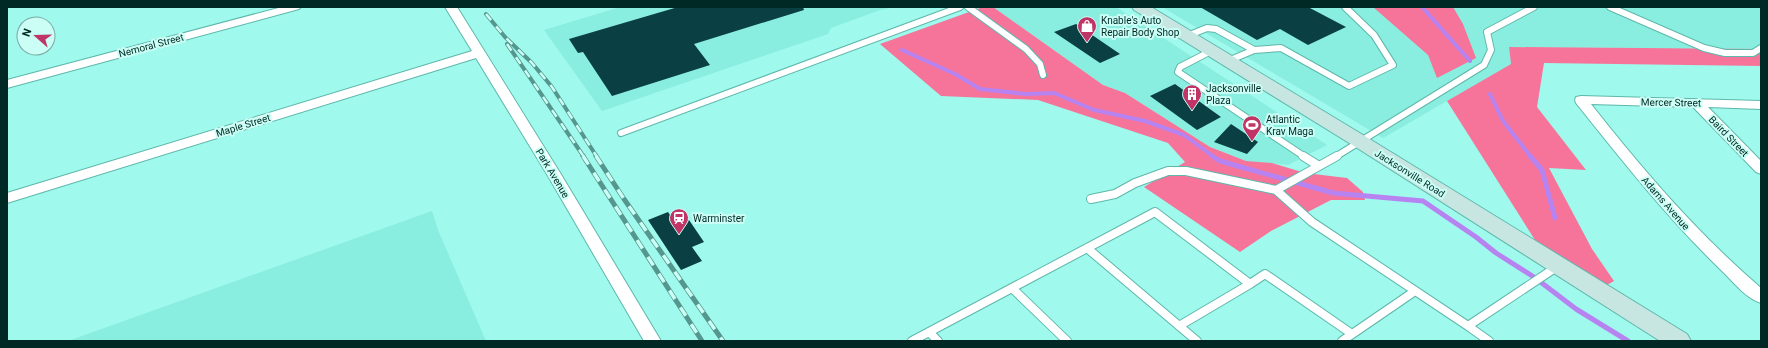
<svg xmlns="http://www.w3.org/2000/svg" width="1768" height="348" viewBox="0 0 1768 348" font-family="Roboto,sans-serif">
  <rect width="100%" height="100%" fill="#9ff9ec"/>
  <!-- built -->
  <path fill="#89eedf" d="M620,7H893L880,10L831,28L828,34L602,111L544,30Z
    M993,7H1116L1327,145L1288,165L1246,161L1210,147L1125,93L1103,85Z
    M1162,7H1761V49L1509,47L1511,64L1383,138Z
    M432,211L438,230L486,341H68Z"/>
  <!-- forest -->
  <path fill="#f67499" d="M983,7H993L1103,85L1125,93L1210,147L1246,161L1272,163L1305,173L1347,178L1363,192L1365,200H1331L1271,231L1240,252L1144,187L1185,162L1168,143L1038,100L941,96L880,44Z
    M1373,7H1453L1463,24L1476,58L1437,78L1428,55Z
    M1509,47L1761,49V66L1544,63L1537,107L1586,170L1549,168L1592,249L1614,281L1607,285L1535,240L1447,101L1511,64Z"/>
  <g fill="none" stroke-linecap="round" stroke-linejoin="round">
    <!-- stream-far1 -->
    <path stroke="#b783f1" stroke-width="4" d="M1422,7L1470,61
      M902,50L955,74L980,89L1026,94L1054,93L1094,110L1145,121L1184,135L1214,157
      M1490,94L1503,121L1531,157"/>
    <!-- stream -->
    <path stroke="#b783f1" stroke-width="5" d="M1212,156L1220,161L1333,193L1423,201L1476,237L1496,253L1534,277L1576,309L1628,341
      M1530,156L1542,170L1555,218"/>
  </g>
  <!-- building -->
  <path fill="#0a3f44" d="M678,7H803L804,10L694,44L710,65L612,96L583,52L578,53L569,39Z
    M1200,7H1308L1346,27L1308,45L1280,29L1257,40Z
    M1076,24L1120,54L1100,63L1054,32Z
    M1175,84L1221,117L1197,130L1150,96Z
    M1231,124L1258,142L1247,154L1214,142Z
    M668,212L677,225L689,220L704,242L692,247L702,261L681,270L648,220Z"/>
  <g fill="none" stroke-linecap="round" stroke-linejoin="round">
    <!-- lane-far1 casing -->
    <g stroke="#5eb7ab" stroke-width="8">
      <path id="lane-far1" d="M968,7L1026,49L1040,64L1043,75
        M1610,7L1704,48L1725,53H1753L1761,48
        M1187,36L1207,28L1216,29L1254,50
        M1211,51L1180,67L1178,72L1305,157
        M1228,61L1254,50L1281,48L1349,86L1393,65L1374,35L1345,7
        M621,133L960,7
        M1335,157L1484,65L1491,50L1487,32L1534,7"/>
    </g>
    <!-- lane casing -->
    <g stroke="#5eb7ab" stroke-width="10">
      <path id="lane" d="M1303,156L1319,166
        M1337,156L1276,190L1312,222L1468,326L1558,266
        M1091,199L1115,194L1135,183L1168,171H1186L1276,190
        M1087,248L1197,341
        M1012,288L1067,341
        M1179,326L1250,284
        M1468,326L1489,341
        M929,332L938,341
        M912,341L1155,212L1250,284L1265,274L1352,334
        M1342,341L1415,291"/>
    </g>
    <!-- street casing -->
    <g stroke="#5eb7ab" stroke-width="2">
      <path id="street" d="M282,7H301L299,9L7,88V80Z
        M445,7H457L562,176L661,341H644L548,176L476,58L7,203V193L472,51Z
        M1581,96L1761,101V109L1708,107L1761,161V174L1756,172L1693,107L1591,104C1643,170 1697,233 1761,288V303C1747,299 1734,283 1724,273C1669,220 1623,162 1576,103L1575,100L1576,97Z"/>
    </g>
    <!-- secondary casing -->
    <g stroke="#5eb7ab" stroke-width="2">
      <path id="secondary" d="M1132,7H1151L1368,138L1687,334L1691,341H1660L1354,146L1134,10Z"/>
    </g>
    <!-- lane-far1 -->
    <use href="#lane-far1" stroke="#fff" stroke-width="6"/>
    <!-- lane -->
    <use href="#lane" stroke="#fff" stroke-width="8"/>
    <!-- street -->
    <use href="#street" fill="#fff" fill-rule="evenodd"/>
    <!-- secondary -->
    <use href="#secondary" fill="#c7e6e2" fill-rule="evenodd"/>
    <!-- rail-far1 casing -->
    <g stroke="#55978e" stroke-width="4">
      <path id="rail-far1" d="M486,14L505,37L532,63L552,87L597,157
        M507,44L584,157"/>
    </g>
    <!-- rail casing -->
    <g stroke="#55978e" stroke-width="5">
      <path id="rail" d="M583,156L702,341
        M596,156L624,199L723,341"/>
    </g>
    <!-- rail-far1 -->
    <use href="#rail-far1" stroke="#cbfff6" stroke-width="2.5" stroke-dasharray="8" stroke-linecap="butt"/>
    <!-- rail -->
    <use href="#rail" stroke="#cbfff6" stroke-width="3.5" stroke-dasharray="10" stroke-linecap="butt"/>
  </g>
  <!-- icons -->
  <defs>
    <g id="shop-pin" transform="scale(1)"><path d="M0 17L-7.5 6A9.5 9.5 0 1 1 7.5 6Z" fill="#c13466" stroke="#cbfff6"/><path d="M-5-2.5h2.3a2.7 3.5 0 0 1 5.4 0H5L5.5 6h-11ZM-1.5-2.5h3a1.5 2.3 0 0 0-3 0Z" fill="#fff"/></g>
    <g id="building-pin" transform="scale(1)"><path d="M0 17L-7.5 6A9.5 9.5 0 1 1 7.5 6Z" fill="#c13466" stroke="#cbfff6"/><path d="M-4-6H4V6H1V3H-1V6H-4ZM-2.5-4.3h1.7v1.8h-1.7ZM.8-4.3h1.7v1.8H.8ZM-2.5-1h1.7V.8h-1.7ZM.8-1h1.7V.8H.8Z" fill="#fff"/></g>
    <g id="stadium-pin" transform="scale(1)"><path d="M0 17L-7.5 6A9.5 9.5 0 1 1 7.5 6Z" fill="#c13466" stroke="#cbfff6"/><path d="M0-5a6.5 5 0 1 0 0 10a6.5 5 0 1 0 0-10ZM-3.5-1.8h7v3.6h-7Z" fill="#fff"/></g>
    <g id="station-pin" transform="scale(1)"><path d="M0 17L-7.5 6A9.5 9.5 0 1 1 7.5 6Z" fill="#c13466" stroke="#cbfff6"/><path d="M-3-6H3Q5-6 5-4V2Q5 4 3 4L4.5 6H3L1.5 4h-3L-3 6H-4.5L-3 4Q-5 4-5 2V-4Q-5-6-3-6ZM-3.5-4v3h7v-3ZM-3.5 1v1.5H-2V1ZM2 1v1.5H3.5V1Z" fill="#fff"/></g>
  </defs>
  <g fill-rule="evenodd">
    <use href="#shop-pin" x="1087" y="26"/>
    <use href="#building-pin" x="1192" y="94"/>
    <use href="#stadium-pin" x="1252" y="125"/>
    <use href="#station-pin" x="679" y="218"/>
  </g>
  <g text-anchor="middle" stroke-width="4" stroke-linejoin="round" paint-order="stroke">
    <!-- poi labels -->
    <g font-size="10" fill="#002824" stroke="#cbfff6" text-anchor="start">
      <text x="1101" y="24">Knable's Auto<tspan x="1101" dy="12">Repair Body Shop</tspan></text>
      <text x="1206" y="92">Jacksonville<tspan x="1206" dy="12">Plaza</tspan></text>
      <text x="1266" y="123">Atlantic<tspan x="1266" dy="12">Krav Maga</tspan></text>
      <text x="693" y="222">Warminster</text>
    </g>
    <!-- street labels -->
    <g font-size="10" fill="#002824" stroke="#cbfff6">
      <text transform="translate(151 45) rotate(-15)" y="4">Nemoral Street</text>
      <text transform="translate(1671 102) rotate(1)" y="4">Mercer Street</text>
      <text transform="translate(243 125) rotate(-17)" y="4">Maple Street</text>
      <text transform="translate(1729 136) rotate(46)" y="4">Baird Street</text>
      <text transform="translate(553 173) rotate(59)" y="4">Park Avenue</text>
      <text transform="translate(1410 173) rotate(32)" y="4">Jacksonville Road</text>
      <text transform="translate(1666 203) rotate(49)" y="4">Adams Avenue</text>
    </g>
  </g>
  <!-- border -->
  <rect width="1768" height="348" fill="none" stroke="#002824" stroke-width="16"/>
  <!-- north arrow -->
  <g transform="translate(36 36) rotate(290)"><circle r="19" fill="#cbfff6" stroke="#7aa9a2"/>
  <path d="M0-3L7 15L0 10L-7 15Z" fill="#c13466"/>
  <text y="-6" font-size="11" font-weight="bold" text-anchor="middle" fill="#002824">N</text>
  </g>
</svg>
